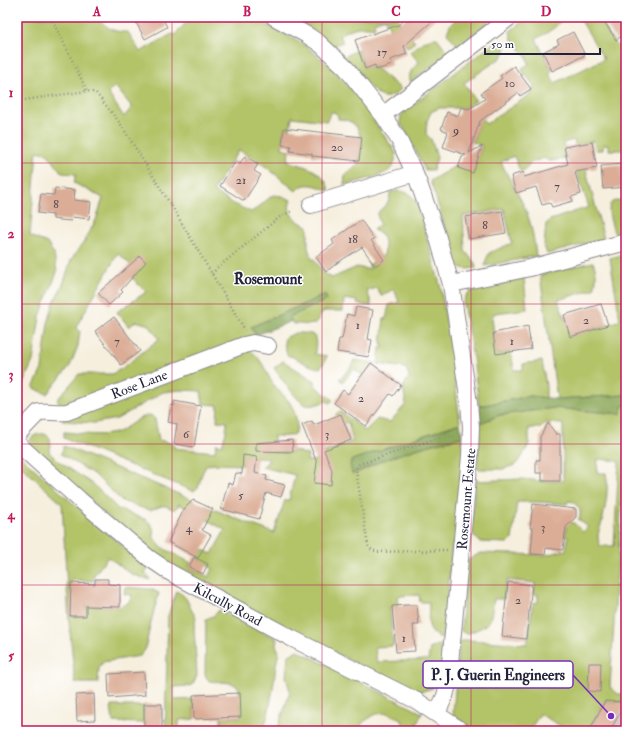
<svg xmlns="http://www.w3.org/2000/svg" width="643" height="748" viewBox="0 0 643 748" font-family="'IM FELL Double Pica',serif">
  <rect width="100%" height="100%" fill="#fff"/>
  <filter id="ink" filterUnits="userSpaceOnUse"><feTurbulence type="fractalNoise" baseFrequency=".025" numOctaves="2"/><feDisplacementMap in="SourceGraphic" scale="8" xChannelSelector="R" yChannelSelector="G"/><feConvolveMatrix kernelMatrix="1 2 1 2 8 2 1 2 1" color-interpolation-filters="sRGB"/></filter>
  <filter id="wash" filterUnits="userSpaceOnUse"><feTurbulence type="fractalNoise" baseFrequency=".012" numOctaves="4" result="noise"/><feDisplacementMap in="SourceGraphic" scale="16" xChannelSelector="R" yChannelSelector="G"/><feGaussianBlur stdDeviation="0.9" result="paint"/><feColorMatrix in="noise" values="0 0 0 0 0 0 0 0 0 0 0 0 0 0 0 0 0 1.4 0 .05"/><feComposite in="paint" operator="in"/></filter>
  <g filter="url(#wash)">
    <rect width="100%" height="100%" fill="#f6efde"/>
    <!-- industrial -->
    <path fill="#d1bfbd" d="M605,701L626,702V731H589Z"/>
    <!-- green -->
    <path fill="#b2c367" stroke="#6a7251" fill-rule="evenodd" d="M17,17H101L99,19C109,30 114,32 128,32L140,52L172,34L175,35L191,17H253L306,46L332,68L358,97L396,153C395,159 395,164 392,168C385,176 355,182 344,185L345,175C350,171 356,168 359,162C360,158 360,153 360,149C362,131 357,120 338,119V116L336,113L333,112L330,113L327,121L292,117L290,129H284L282,148L289,150L288,161C306,167 325,170 329,191C318,186 305,180 296,191L265,166L239,150L213,191L232,203L251,212C259,208 265,201 273,195L282,196L291,200C285,214 297,222 308,226V248L312,259H314L324,273L332,278L357,267L365,269H370L369,265L384,255C386,247 384,241 381,233L373,230L380,224L377,215C382,204 390,208 390,192C402,189 409,192 417,202L440,285L452,355L460,423L352,460V474C363,472 371,465 381,461C407,451 435,443 462,437L463,448L455,541L452,545L444,638C424,636 429,617 429,602H420L419,595L397,596L398,606L390,607L393,646L375,647L377,662L428,660L430,648L437,645L447,646L440,680L433,688L423,691L412,690L376,674L176,570L136,543L30,445L29,442C33,434 37,434 45,434L50,438L51,446L49,452L57,460L95,486L118,509L147,520L153,527L154,538L161,547L191,563L189,567L209,577L213,569L197,558L201,549L212,554L225,530L179,504L175,510L166,506H162L151,510L145,509L122,501L95,475L61,454L64,446L193,500L190,504H201L237,519L274,533L285,500H289L295,475L262,467L266,464L269,458L244,456L243,465L215,464L207,465C205,468 203,471 202,474C199,481 201,488 193,491L64,438V432C80,433 99,437 115,433C128,429 137,416 151,415L155,419L159,440L174,444V448L215,452L216,444L222,445L226,432L227,422L217,421L218,405L203,404L201,391L180,390L163,392L117,419L94,423L63,421V419L246,348C264,358 264,371 275,387C280,392 286,397 290,403C294,410 300,426 295,433C291,438 280,436 274,436V452H293V450L308,455L307,461H315V459L326,455L325,452L353,441L348,422L341,424L336,414L340,411L365,431L377,419L390,422L406,404L403,387L409,377L406,368L378,364L380,348H383V344H381L384,318L386,319L389,305L399,302L394,289L381,296L377,288L367,291L371,302V306L357,304V301L344,299L343,311H324C320,314 320,319 317,322C312,327 300,323 293,324L289,317L327,300L325,295L251,327L256,335L244,341L65,410L57,400L79,374H112L124,367L159,339L149,325L136,321L129,327L117,312L146,292L132,278L137,271L118,253L76,327L80,331L78,346L70,366L47,394L33,388L42,369L48,323L53,305L64,282L71,260L84,242L96,220L103,198L74,183L76,174L62,173L47,153L37,151L30,236L47,243L54,254L57,272L40,316L33,361L22,386H17V243L20,238L21,209L17,208ZM115,86L132,107L124,117L108,93Z
      M292,17H400L398,19L400,23L399,24L415,42L407,48L400,29L391,31L385,18L374,22L375,28C359,25 354,27 339,35L343,42L333,46L317,33Z
      M458,17H484L489,22L458,46L447,33L450,25Z
      M528,17H562C559,28 545,33 536,39L552,71L549,73L555,83L604,59L579,17H597L599,21L602,23C608,32 615,48 626,51V150H609V145H603V150H596L594,141L581,144L586,170L604,239L547,254L544,246L546,224L550,220L589,207L576,171L582,169L574,140L563,143L567,158L550,161L544,158L530,163L525,170L520,171L514,156L501,162C508,177 516,190 523,204C531,220 534,239 536,256L485,266L486,260L489,253L512,243L504,209L463,216L465,251L475,263L476,268C467,269 462,270 456,264L435,195L430,181L460,163L478,157L482,146L473,142L481,117L486,124L532,93L534,86L521,69L529,64L527,57L512,40L510,31Z
      M433,38H437L449,53L411,82L409,77L411,71L419,62L410,52L423,42L427,41Z
      M497,41L505,46V51L502,57L464,83L476,101L464,108H439L431,112L427,121L426,134L431,139L437,158L433,170H425L408,136L400,122L401,116L406,110Z
      M358,49L365,68L375,65L376,70H378L401,89C397,93 391,98 384,97C374,96 352,66 344,57Z
      M626,199V232L615,235C613,228 604,206 613,202C617,200 622,200 626,199Z
      M626,254V288L625,292L626,297V395L557,399L540,275L593,262C597,272 597,279 594,289L558,300L571,336L608,325L620,320L610,258Z
      M524,278L527,309L495,313L492,317L496,354L511,352L514,370H523V364L542,361L546,386V399L530,396L479,406L473,357L463,303L467,294L475,290Z
      M295,333C316,333 317,333 315,354L327,356L324,363L320,368C307,367 299,358 287,355L284,343L285,338Z
      M354,360L376,363L366,378L354,369L343,382L339,379C345,374 351,369 354,360Z
      M283,361L315,381V386L333,400L330,403L327,401C321,403 311,407 305,405C299,403 278,374 274,368Z
      M622,405H626V430L610,687L618,694H626V702L605,701L589,731H565L564,728L540,714L529,731H474L453,715L459,642L467,640L527,644L533,602L538,603V595L534,594L535,583L507,580L504,599H494C490,624 491,624 467,634L461,631L467,561L480,553L545,555L566,550L568,537L565,536L567,522L574,523L583,532L588,527L578,519L580,517V510L574,502L568,501L567,504L537,502H517L512,540L507,543L480,542L471,533L475,481L521,479L542,481H563V424L546,423L541,428H529V444L522,457L515,465L503,469H477L480,423L500,415L554,408L621,414ZM598,459L619,461L614,546H600C595,533 601,529 603,518C606,504 609,488 606,473H597Z
      M17,453L96,524L149,567L145,573L149,577L150,580L133,575L108,557L94,575L93,581L71,580L70,616H85L86,606L120,607L129,602L132,595L124,594L125,587L151,589L159,593L151,622L145,650L140,656L103,662L99,668L98,683H75L69,622L62,504L17,462Z
      M176,591C191,598 187,606 196,617L194,628L197,675L193,684L189,686L174,687V700L193,699L194,719L179,720V728H199V731H165L168,616Z
      M219,610L277,639L276,645L279,652L276,665L273,689L268,715L263,731H208L207,726L221,724V718L241,717L239,688L232,683L209,681L205,675L206,619L215,615Z
      M297,650L422,713L417,724L420,731H407L401,719L387,713L376,714L363,722L358,731H277L290,691L286,677L288,656Z
      M111,706H144V723L113,722Z"/>
    <!-- forest -->
    <path fill="#8da95c" stroke="#58664c" d="M325,295L327,300L289,317L292,321L256,335L251,327Z
      M626,395V405L622,406L621,414L554,408L500,415L480,423L479,406L530,396L557,399Z
      M460,423L462,437C435,443 407,451 381,461C371,465 362,471 352,474L350,464L352,460Z"/>
    <g id="blocks">
      <!-- building -->
      <path fill="#dbad96" d="M133,17H162L167,27L145,39Z
        M407,17H437L404,46L407,54L390,60L392,65L376,70L375,65L365,69L355,40L398,25Z
        M611,17H626V33L616,40L604,21Z
        M573,32L585,55L552,71L543,52L559,44L557,40Z
        M514,66L531,89L520,96L518,93L480,121L469,153L482,146L473,173L458,168L462,157L466,155L443,147L448,132L441,129L447,112L458,116L461,107L469,109L485,99L481,93L502,78L500,76Z
        M284,128L362,137L359,161L312,156V154L290,151L291,146L282,145Z
        M592,142L597,168L575,172L581,194L571,197L573,201L552,207L550,203L542,205L536,187L516,193L511,176L523,172L524,177L568,164L564,147Z
        M245,156L258,164L254,171L261,175L244,201L220,186L236,161L240,163Z
        M626,164V187L603,189L601,166Z
        M55,188L75,190L74,200L91,202L89,219L72,217L71,221L60,220L53,219V215L38,213L41,194L54,195Z
        M502,211L506,233L469,239L465,217Z
        M361,220L374,239L371,240L384,260L375,266L362,247L337,263L326,272L316,257L334,244L332,240Z
        M140,256L146,262L121,290L123,292L109,305L98,293Z
        M601,304L608,325L570,337L564,315Z
        M356,307L373,310L368,339L372,340L369,357L337,352L339,339H342L347,314L354,316Z
        M114,317L140,351L121,365L95,331Z
        M528,326L531,349L496,354L493,333Z
        M371,363L401,385L393,396L390,394L366,426L334,403L343,390L348,394Z
        M174,401L201,406L194,447L174,444L177,424L168,422L171,405L174,406Z
        M341,414L351,440L324,450L332,470L331,485L314,483L317,463L302,425L312,421L314,425Z
        M548,423L556,434H560V481H542V473H536V460H540V437Z
        M292,440L293,452L256,451V443Z
        M243,455L257,457L255,473L267,476L266,480L285,485L281,497L266,493L259,519L221,509L228,483L233,485L236,473L242,474Z
        M193,500L213,509L202,530L211,535L198,558L168,542L184,509Z
        M533,504L576,509V517L566,527L563,550L546,548L545,555L531,554L533,528H530Z
        M194,557L208,564L203,574L189,567Z
        M95,579H108V584L120,585V607L86,606V616H70L71,583L95,584Z
        M508,582L532,585L526,639L502,636Z
        M407,605H417L419,625H413L415,651L396,652L392,606Z
        M589,663H601L600,692L588,691Z
        M144,672L145,695L109,698L108,674Z
        M240,693L241,717L194,719L193,695Z
        M94,694L95,720L77,721L76,695Z
        M605,701L626,702L610,731H589Z
        M144,704H162V731H144Z"/>
    </g>
  </g>
  <g filter="url(#ink)">
    <use href="#blocks" fill-opacity="0" stroke="#8c888c" stroke-width="1"/>
    <g fill="none" stroke-linecap="round" stroke-linejoin="round">
      <!-- minor casing -->
      <g stroke="#8c888c" stroke-width="18">
        <path id="minor" d="M274,17L307,35L319,43L346,68L383,115L399,140L418,181L438,238L451,284L469,403L471,427L470,456L448,684L445,696L437,713
          M383,115L510,17
          M311,205L415,173
          M451,284L530,268L626,242
          M17,435L39,412C48,411 57,413 67,412L244,345L253,343L268,346
          M17,443L80,500L149,558L171,573L291,638L417,701L462,731"/>
      </g>
      <!-- path -->
      <path stroke="#8c888c" stroke-width="2.5" stroke-dasharray="1 3" stroke-linecap="butt" d="M51,17L87,91
        M17,101L87,91L96,93L120,123L174,210L245,330
        M212,274L217,268L281,216L292,211
        M447,550L378,552L372,550L368,546L356,470L357,466L360,464L447,435L455,437"/>
      <!-- minor -->
      <use href="#minor" stroke="#fff" stroke-width="16"/>
    </g>
  </g>
  <!-- grid -->
  <path fill="none" stroke="#c2185b" stroke-width="1" stroke-opacity="0.55" d="M172,17V731M322,17V731M471,17V731M17,163H626M17,304H626M17,444H626M17,585H626"/>
  <g text-anchor="middle" stroke-width="3" stroke-linejoin="round" paint-order="stroke">
    <!-- number labels -->
    <g font-size="12" fill="#504552">
      <text x="382" y="56">17</text>
      <text x="510" y="87">10</text>
      <text x="456" y="134">9</text>
      <text x="337" y="151">20</text>
      <text x="241" y="184">21</text>
      <text x="557" y="190">7</text>
      <text x="56" y="208">8</text>
      <text x="485" y="229">8</text>
      <text x="353" y="243">18</text>
      <text x="586" y="324">2</text>
      <text x="358" y="329">1</text>
      <text x="117" y="345">7</text>
      <text x="512" y="345">1</text>
      <text x="361" y="402">2</text>
      <text x="186" y="438">6</text>
      <text x="327" y="438">3</text>
      <text x="241" y="499">5</text>
      <text x="543" y="531">3</text>
      <text x="189" y="532">4</text>
      <text x="518" y="604">2</text>
      <text x="404" y="642">1</text>
    </g>
    <!-- street labels -->
    <g font-size="14" fill="#22223b" stroke="#fff">
      <text transform="translate(139 384) rotate(-21)" y="5">Rose Lane</text>
      <text transform="translate(466 499) rotate(-85)" y="5">Rosemount Estate</text>
      <text transform="translate(228 604) rotate(28)" y="5">Kilcully Road</text>
    </g>
    <!-- neighbourhood labels -->
    <g font-size="15" font-weight="bold" fill="#22223b" stroke="#fff">
      <text x="268" y="284">Rosemount</text>
    </g>
  </g>
  <!-- callouts -->
  <path fill="none" stroke="#7b2cbf" stroke-width="1.5" d="M611 716L573 675"/>
  <circle fill="#7b2cbf" stroke="#fff" stroke-width="1.5" cx="611" cy="716" r="4"/>
  <rect fill="#fff" stroke="#7b2cbf" stroke-width="1.5" x="423" y="661" width="150" height="27" rx="4"/>
  <g font-size="15" text-anchor="middle" font-weight="bold" fill="#22223b">
    <text x="498" y="680">P. J. Guerin Engineers</text>
  </g>
  <!-- margin -->
  <rect width="643" height="748" fill="none" stroke="#fff" stroke-width="44"/>
  <!-- scale -->
  <path d="M485 48v6h115v-6" fill="none" stroke="#22223b" stroke-width="2"/>
  <text x="491" y="48" font-size="12" fill="#22223b" stroke="#ffffff" stroke-width="3" paint-order="stroke">50 m</text>
  <rect x="22" y="22" width="599" height="704" fill="none" stroke="#c2185b" stroke-width="1.5"/>
  <g font-size="13" text-anchor="middle" font-weight="bold" fill="#c2185b">
    <text x="97" y="16">A</text>
    <text x="247" y="16">B</text>
    <text x="396" y="16">C</text>
    <text x="546" y="16">D</text>
    <text x="11" y="97">1</text>
    <text x="11" y="238">2</text>
    <text x="11" y="379">3</text>
    <text x="11" y="519">4</text>
    <text x="11" y="660">5</text>
  </g>
</svg>
